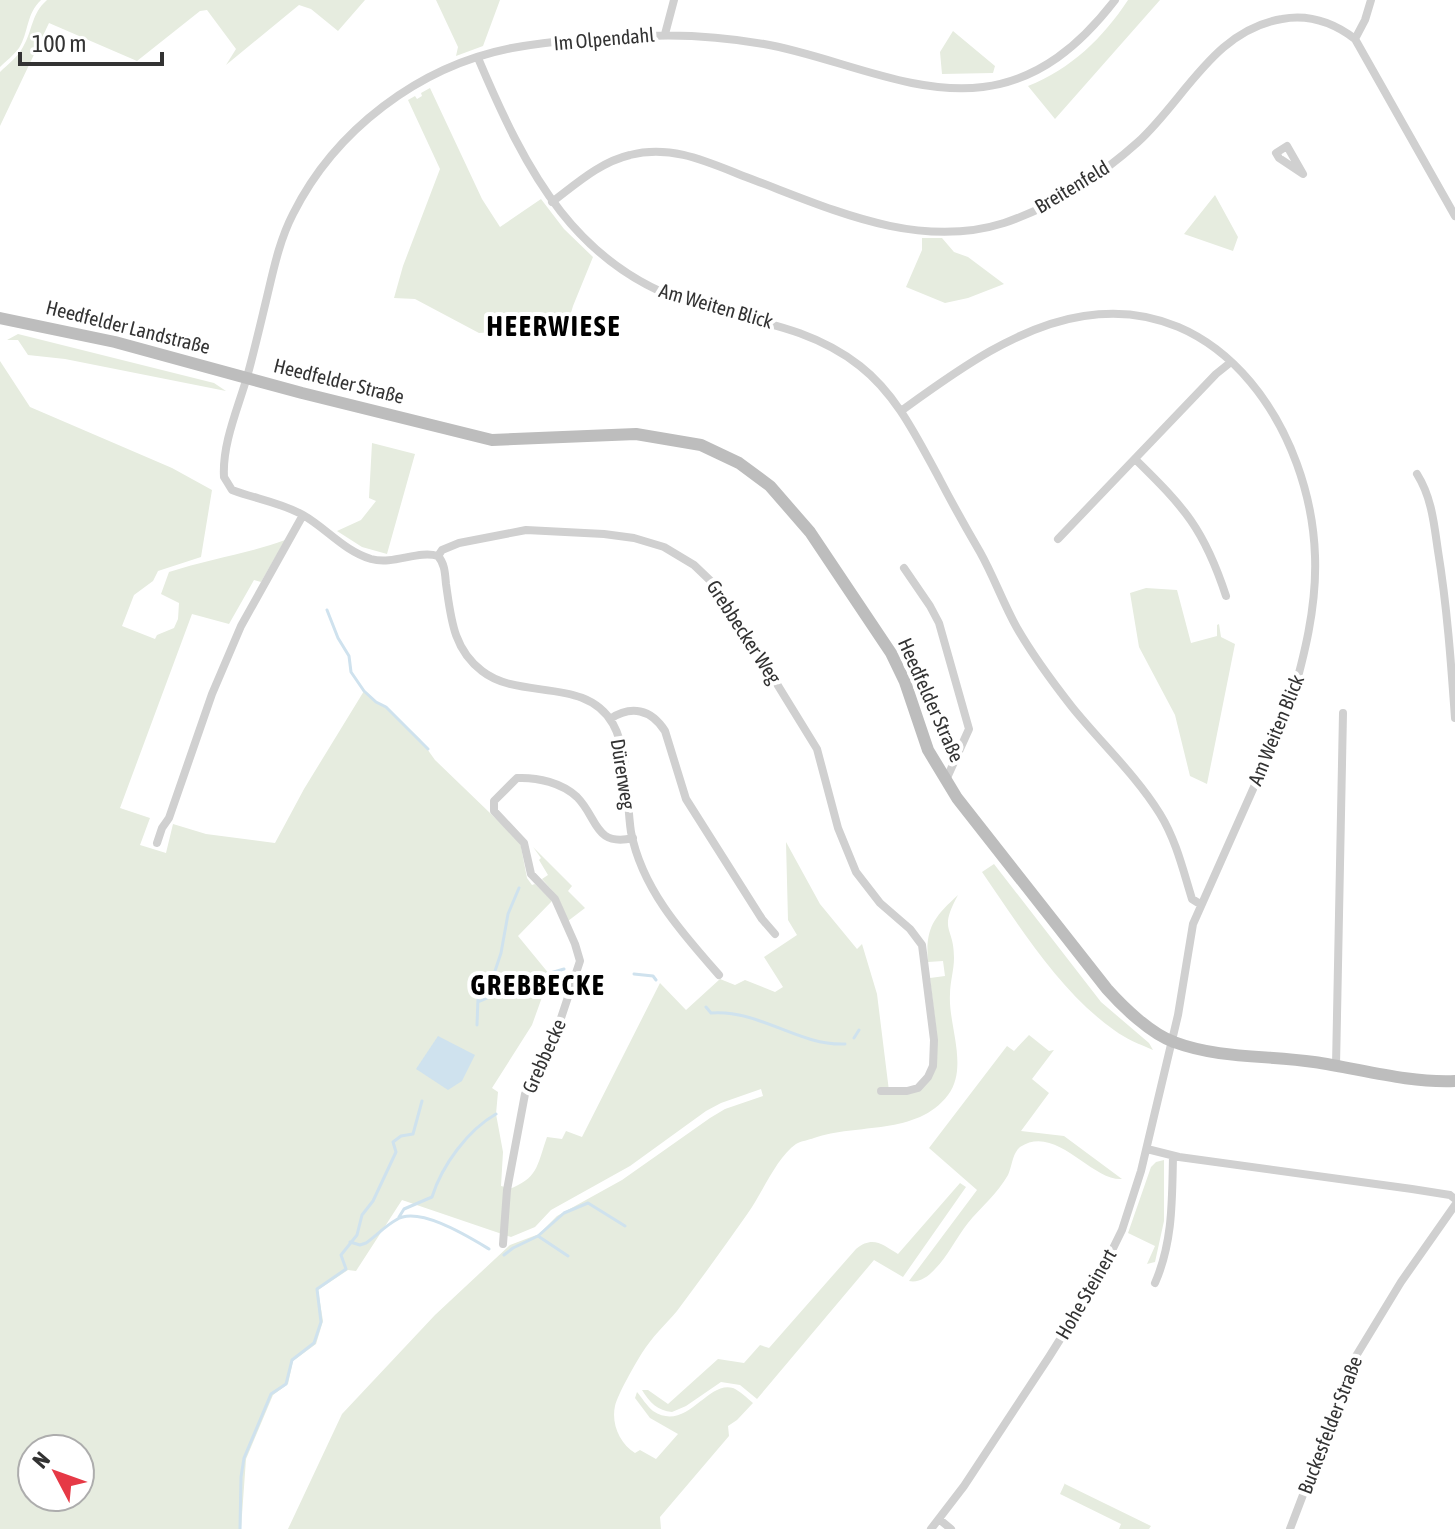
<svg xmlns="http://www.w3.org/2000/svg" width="1455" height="1529" viewBox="0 0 1455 1529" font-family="'Asap Condensed',sans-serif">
  <rect width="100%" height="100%" fill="#fff"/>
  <!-- green -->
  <path fill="#e6ecdf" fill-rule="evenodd" d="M0,0H41C26,14 29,32 19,48C14,55 6,61 0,67Z
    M47,0H365L338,31L311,9L299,5L226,65L236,49L207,10L200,11L137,61L49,23L0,126V72C8,64 18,57 23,47C33,30 31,14 47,0Z
    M436,0H500L483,46L456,56L458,47Z
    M1128,0H1160L1055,119L1028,86C1071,69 1103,38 1128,0Z
    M953,31L995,66L993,73L942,74L940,52Z
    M430,88L482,199L500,227L541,199L564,229L593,257L573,306L563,340L519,330L479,333L415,299L394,298L403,266L440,169L408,100L415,96L417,99L422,96L421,93Z
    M1215,195L1238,237L1233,251L1184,234Z
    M922,238H942L954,252L968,257L1004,284L968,298L945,303L906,287L922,250Z
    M18,334L214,383L226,391L65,359L28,355L18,340H7Z
    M0,361L30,407L172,468L212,490L201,557L158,571L153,581L134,595L122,626L155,639L157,635L174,628L178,619L179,603L161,594L169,572C208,559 247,554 285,540L261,582L254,580L229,624L192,614L120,808L150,818L140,845L166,853L173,824L206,834L275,843L304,789L364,691L376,702L386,707L420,739L435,760L520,842L527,878L532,885L535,884L552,901L518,936L550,975L532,1025L492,1088L498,1092L496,1114L503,1152L501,1186L505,1187L504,1191C538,1179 536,1169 547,1137L562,1139L566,1131L582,1137L660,983L686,1010L720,979L735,985L745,980L775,992L783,987L764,957L797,935L788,920L786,842L820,904L857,949L862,944L877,994L889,1091L908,1094L935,1071L937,1036L930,978L945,976L943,961L928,962C925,928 934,917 958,895C938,932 954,925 954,958C954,970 950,982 950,994C948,1025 969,1067 948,1095C917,1136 857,1123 814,1138C809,1140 801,1141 796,1144C777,1157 762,1193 748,1213C725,1246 701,1279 677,1311C665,1325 652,1337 642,1353C635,1364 618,1394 615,1406C611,1424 620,1444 635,1453L640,1450L656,1459L678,1434L650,1418L635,1398L637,1392C642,1398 647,1406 653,1411C687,1433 707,1380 733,1388C740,1391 747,1398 753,1403L737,1420L728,1426L729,1436L660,1517L661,1529H288L342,1414L435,1315L510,1245L539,1234L557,1216L622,1180L710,1118L725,1109L763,1096L761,1089L721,1103L706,1111L630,1166L551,1210L535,1227L511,1237L402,1200L356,1271L348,1270L318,1290L323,1321L316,1344L293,1361L288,1384L273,1395L246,1459L241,1529H0ZM32,1449H80V1497H32Z
    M372,443L415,454L387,554L362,547L337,531L361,520L376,501L369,498Z
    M1146,588L1177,590L1191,643L1217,636V625L1219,624L1221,637L1235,644L1207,784L1190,776L1175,715L1139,647L1130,593Z
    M533,847L572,886L568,891L585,908L568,921L558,897L542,879L548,875L539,860L541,858Z
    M994,864L1101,1002L1149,1043L1153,1050C1139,1044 1126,1039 1114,1030C1059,991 1020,927 982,872Z
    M1029,1035L1049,1051L1054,1050L1032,1079L1049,1093L1021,1131L1064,1136L1122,1179C1091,1181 1056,1123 1020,1147C1012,1154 1012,1167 1008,1175C998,1193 980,1208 968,1223C956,1238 948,1256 935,1269C928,1277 919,1283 909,1281L977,1190L929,1148L1007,1046L1014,1051Z
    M1164,1160V1221L1155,1262L1147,1264L1155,1246L1128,1233L1151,1167L1156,1162Z
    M960,1183L966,1187L903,1277L874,1260L757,1399L740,1385L721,1382L686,1406L672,1412C658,1411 649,1402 642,1390H648L668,1404L718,1359L744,1363L760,1345L769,1348L856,1249C873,1235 883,1245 898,1254Z
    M1065,1483V1484L1151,1526L1149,1529H1119L1121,1524L1060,1494Z"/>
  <!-- water -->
  <path fill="#cfe2ee" d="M438,1036L475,1055L462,1081L448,1090L416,1069Z"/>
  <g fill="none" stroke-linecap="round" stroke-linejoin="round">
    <!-- stream -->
    <path stroke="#cfe2ee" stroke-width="3" d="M327,610L338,638L349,656L351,672L364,691L376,702L386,707L428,749
      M634,974L653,976L656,980
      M540,976L564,969
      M478,1002L533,978
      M706,1007L711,1013C759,1009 798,1046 845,1044
      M477,1025L478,998L481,988L494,974L501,953L508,914L519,888
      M854,1038L859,1030
      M399,1217L404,1209L432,1197C442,1165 468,1130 496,1114
      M538,1236L564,1213L588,1203L625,1226
      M350,1242L360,1245L366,1243C376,1236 385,1226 396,1220C418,1205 469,1237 489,1249
      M504,1255L513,1248L538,1236L568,1256
      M240,1529L241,1477L244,1458L271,1394L286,1384L292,1360L314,1343L321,1322L317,1289L346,1269L341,1255L357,1235L362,1215L373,1201L396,1152L393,1142L401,1136L413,1134L422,1101"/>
    <!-- minor -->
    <path stroke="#d0d0d0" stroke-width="8" d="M665,34L674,0
      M1355,39L1365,20L1371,0
      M478,58C526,171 576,272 703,307C759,322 813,329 860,366C897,395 917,438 939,478C952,503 966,528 980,552C994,577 1003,603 1017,628C1032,654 1054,684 1072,707C1101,743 1136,775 1160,814C1176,840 1183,870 1192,899L1200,904
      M1287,146L1303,174L1279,158L1276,153Z
      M552,202C576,184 600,162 630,155C671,144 708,162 746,177C827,207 916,251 1004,223C1054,206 1099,177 1138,142C1185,99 1214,30 1282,19C1309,14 1334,23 1355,39L1455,216
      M901,411C955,372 1017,326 1084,316C1223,294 1311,433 1315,556C1317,607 1304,657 1290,706L1193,924L1178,1015L1141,1171L1122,1230L1098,1279L1049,1357L964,1486L931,1529
      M1135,459C1185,508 1204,529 1226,596
      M1417,474C1432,498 1434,524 1438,551C1447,606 1451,662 1455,718
      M1058,539L1216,374L1231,362
      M438,556C418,550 394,565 371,559C344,551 326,528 303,515C280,502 256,499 232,490L224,477C222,444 238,408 247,377C254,352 260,326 266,301C273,272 279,241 293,214C335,130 419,66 512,48C556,40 599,38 644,36C685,34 724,37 764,44C834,56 911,96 983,87C1040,80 1081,44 1115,0
      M438,556L442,550L459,543L526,530L604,534L634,538L664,547L694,565L718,588L817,749L838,828L856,872L880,903L910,929L922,945L934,1040L933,1066L928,1077L918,1088L907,1091H881
      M438,556C445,564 445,574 446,584C451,618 453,649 482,671C520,701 586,676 613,724C629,753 626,799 631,832C642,889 682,933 719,975
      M904,568L930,606L939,623L969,729L946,780
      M610,719C631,705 651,709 665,731L686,799L762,919L775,934
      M157,843L162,828L169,818L212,694L241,626L303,515
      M1336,1066L1343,713
      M1147,1149L1179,1157L1412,1189L1450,1195L1455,1199
      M503,1244L507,1190L525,1094L554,1039L580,961L575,944L555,899L531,874L524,843L494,811V801L517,778C538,777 562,783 577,797C598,818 594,847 633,838
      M1155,1283C1173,1242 1172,1200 1173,1156
      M939,1519L951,1529
      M1290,1529L1356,1356L1401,1282L1455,1205"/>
    <!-- secondary -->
    <path stroke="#bdbdbd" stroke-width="12" d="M0,318L115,342L302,393L492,440L636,434L701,445L739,463L770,486L810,532L891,653L905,682L928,750L957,798L1107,989C1123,1007 1151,1034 1174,1042C1219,1059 1268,1055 1314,1062C1361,1069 1407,1083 1455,1081"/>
  </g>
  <g text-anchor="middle" stroke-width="8" stroke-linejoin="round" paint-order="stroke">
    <!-- street labels -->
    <g font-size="20" fill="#333" stroke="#fff">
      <text transform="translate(604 39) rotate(-5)" y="7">Im Olpendahl</text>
      <text transform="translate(1072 187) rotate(-31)" y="7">Breitenfeld</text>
      <text transform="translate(716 306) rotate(16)" y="7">Am Weiten Blick</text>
      <text transform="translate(128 327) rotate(14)" y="7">Heedfelder Landstraße</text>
      <text transform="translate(339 381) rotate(14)" y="7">Heedfelder Straße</text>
      <text transform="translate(744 632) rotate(57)" y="7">Grebbecker Weg</text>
      <text transform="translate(931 700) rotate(66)" y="7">Heedfelder Straße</text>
      <text transform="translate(1276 730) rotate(-68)" y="7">Am Weiten Blick</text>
      <text transform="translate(623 774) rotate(81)" y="7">Dürerweg</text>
      <text transform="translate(544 1056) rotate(-66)" y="7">Grebbecke</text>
      <text transform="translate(1086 1294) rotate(-60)" y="7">Hohe Steinert</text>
      <text transform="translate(1330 1425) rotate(-69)" y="7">Buckesfelder Straße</text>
    </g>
    <!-- district labels -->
    <g font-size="28" font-weight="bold" letter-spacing="2" fill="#000" stroke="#fff">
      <text x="554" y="336">HEERWIESE</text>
      <text x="538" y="995">GREBBECKE</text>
    </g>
  </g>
  <!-- north arrow -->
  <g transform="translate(56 1473) rotate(311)"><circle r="38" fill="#ffffff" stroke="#adadad" stroke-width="2"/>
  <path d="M0-6L14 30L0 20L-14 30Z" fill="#e63946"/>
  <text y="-12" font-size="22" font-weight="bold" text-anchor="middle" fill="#333333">N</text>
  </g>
  <!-- scale -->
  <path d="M20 52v12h142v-12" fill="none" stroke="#333333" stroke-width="4"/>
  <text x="32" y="52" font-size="24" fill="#333333" stroke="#ffffff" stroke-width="6" paint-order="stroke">100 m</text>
</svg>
